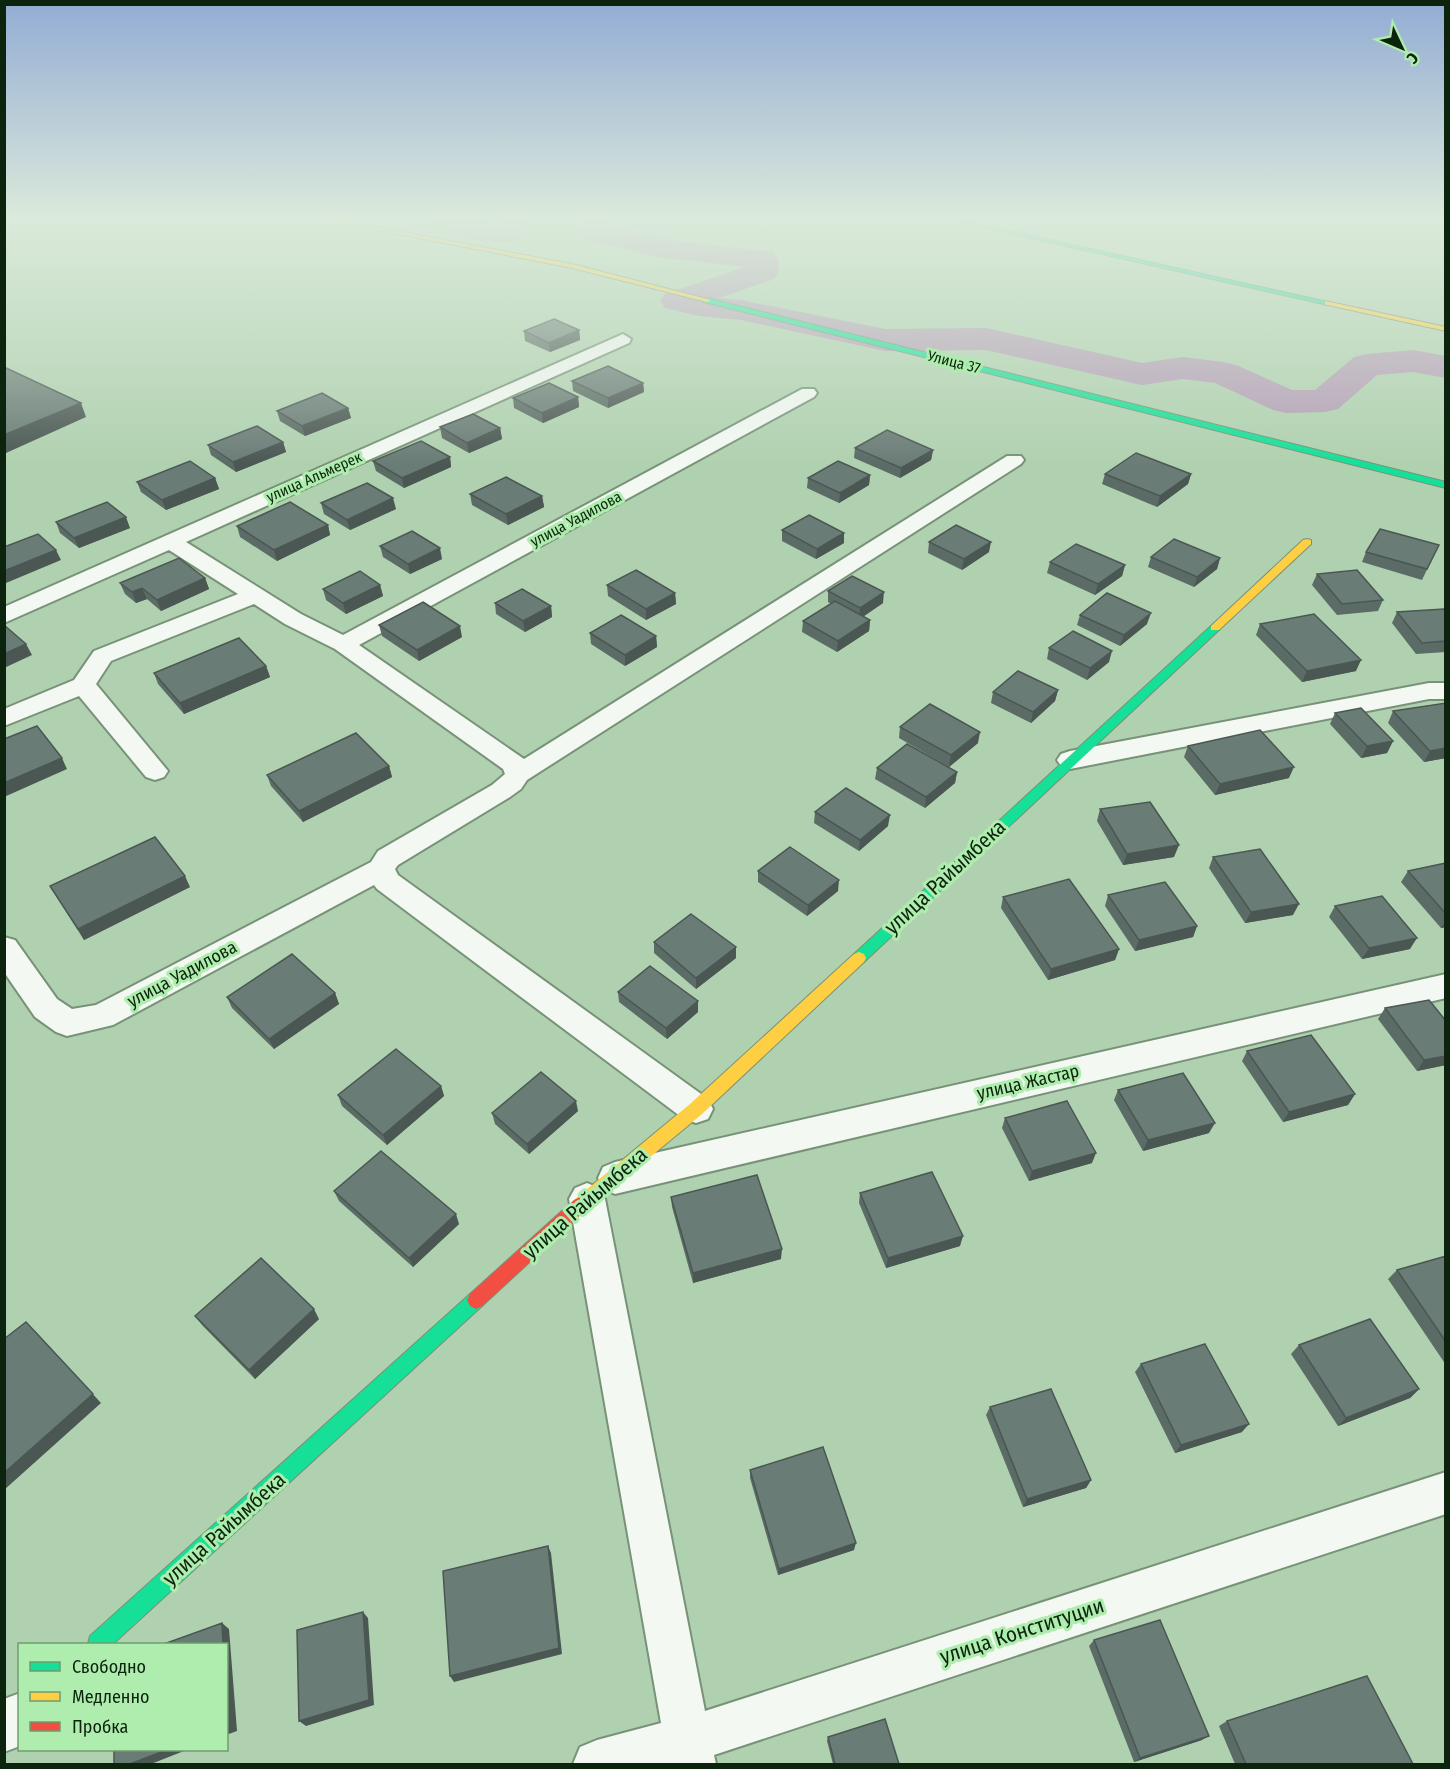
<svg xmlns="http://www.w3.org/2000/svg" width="1450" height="1769" viewBox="0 0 1450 1769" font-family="'Fira Sans Condensed',sans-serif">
  <rect width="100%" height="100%" fill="#b0d1b0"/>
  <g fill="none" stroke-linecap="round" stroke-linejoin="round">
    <!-- river -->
    <path fill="#b49fb6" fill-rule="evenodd" d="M424,218H463L499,224L502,218H532L519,240C497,246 438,238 424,218Z
      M582,218H612L611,228L678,241L773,252L778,259L779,272L774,279L719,298L741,300L885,329L986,328L1142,363L1183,357L1223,362L1236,365L1292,390H1315L1354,357L1367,354L1413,350L1446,356V378L1413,372L1377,375L1338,409L1325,412L1286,413L1273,410L1215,383L1183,379L1142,385L986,350L885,351L741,320L699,316L665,308L660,301L665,294L745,267L658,257L585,239L581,233Z"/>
    <!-- street casing -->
    <g stroke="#789278" stroke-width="4">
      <path id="street" d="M623,334L631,339L629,343L186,542L301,614L343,635L802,389H814L817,393L814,397L359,645L524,759L1007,456H1021L1024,460L1021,464L527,780L521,789L510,797L398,865L395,869L398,875L708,1099L713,1109L708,1119L696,1123L684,1119L377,889L374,885L113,1025L67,1036L56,1032L35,1017L4,972V937L15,940L57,999L72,1009L96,1005L371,862L378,851L492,785L505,774L503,769L335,649L285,624L254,604L111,661L96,684L168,771L164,777L155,780L146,777L79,696L4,726V709L74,680L94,651L238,594L169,550L4,623V607Z
        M1429,683H1446V699H1429L1070,769L1061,766L1057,760L1061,754L1070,751Z
        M1446,974V998L615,1194L603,1189L598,1178L603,1167L615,1162Z
        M587,1183L599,1188L605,1199L705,1711L1446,1472V1514L714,1755L716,1764H573L580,1747L597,1740L661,1723L569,1199L575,1188Z
        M20,1693V1746L4,1752V1699Z"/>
    </g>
    <!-- fast casing -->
    <g stroke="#789278" stroke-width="2">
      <path id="fast" d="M942,218H952L1332,303L1328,305Z
        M707,298L1446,482V488L704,302L703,300Z
        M1215,625L1219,626V630L864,962H854L852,958L854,954L1211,626Z
        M476,1291L482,1294L485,1300L482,1306L113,1644H88L90,1636L470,1294Z"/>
    </g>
    <!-- slow casing -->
    <g stroke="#789278" stroke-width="2">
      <path id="slow" d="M317,218H328L572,264L711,300L707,302L572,268Z
        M1325,301L1446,327V331L1328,305H1325Z
        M1307,539L1311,540V544L1219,630H1211V626L1303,540Z
        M859,952L864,954L866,958L864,962L702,1114L586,1210L580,1213L574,1210L572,1205L574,1200L690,1104L854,954Z"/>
    </g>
    <!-- jam casing -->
    <g stroke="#789278" stroke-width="2">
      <path id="jam" d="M580,1197L586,1200L588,1205L586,1210L482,1306L476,1309L470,1306L467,1300L470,1294L574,1200Z"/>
    </g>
    <!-- street -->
    <use href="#street" fill="#f3f8f3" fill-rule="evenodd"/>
    <!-- fast -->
    <use href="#fast" fill="#16e098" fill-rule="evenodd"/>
    <!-- slow -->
    <use href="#slow" fill="#ffcf43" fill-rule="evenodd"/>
    <!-- jam -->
    <use href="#jam" fill="#f24e42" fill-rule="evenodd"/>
  </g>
  <!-- wall -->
  <path fill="#5b6b65" d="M579,330L580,340L550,352L525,341L524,331Z
    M572,381L643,383L644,392L608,408L573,391Z
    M578,397L579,407L543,423L514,408L513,398Z
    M348,408L351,418L305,436L280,421L277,411Z
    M440,427L500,428L502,439L469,453L442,438Z
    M283,442L286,452L236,472L211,455L208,445Z
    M855,448L933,450L931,460L900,478L854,458Z
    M450,457L451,467L404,488L376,471L373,461Z
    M1105,474H1191L1188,484L1157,507L1102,484Z
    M870,475L869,485L839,503L807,488L808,478Z
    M215,478L219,489L166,510L141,492L137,482Z
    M470,494L542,496L544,507L508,525L472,505Z
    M321,503L396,509L350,530L324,514Z
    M56,522L130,528L79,548L60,533Z
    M328,525L330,535L277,561L240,537L237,526Z
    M782,530L844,543L816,559L782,541Z
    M929,542L989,552L962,570L928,553Z
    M1439,545L1422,580L1362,562L1366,552Z
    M380,546L442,559L410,574L383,557Z
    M1151,557L1220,558L1217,569L1194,587L1148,567Z
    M1050,562L1125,565L1122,576L1095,595L1047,573Z
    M1317,574L1383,600L1378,611L1337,615L1312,585Z
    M205,578L209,589L161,611L147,599L136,603L125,594L120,583Z
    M380,585L383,596L346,614L326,600L323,589Z
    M607,585L675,593L676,604L646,620L608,596Z
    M828,591L883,603L863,617L870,620L869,631L837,652L802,632L803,621L831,604L828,602Z
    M495,603L551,606L552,617L525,632L496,614Z
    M1397,612H1446V652L1416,654L1392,623Z
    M1080,615L1147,624L1120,646L1077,625Z
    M1260,624L1356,671L1302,682L1256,635Z
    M379,625L462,637L419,661L382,636Z
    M590,633L656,636L657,647L625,666L591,644Z
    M1049,648L1109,662L1087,680L1047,659Z
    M266,666L270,677L184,714L158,684L154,673Z
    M1058,690L1055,701L1031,723L991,703L993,692Z
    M1446,703V758L1424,762L1388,723L1393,711Z
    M1335,713L1393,741L1387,753L1361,758L1330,724Z
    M900,727L978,743L949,767L899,738Z
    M1188,746L1289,778L1215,795L1184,757Z
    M389,766L392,777L303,822L271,786L267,775Z
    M877,768L957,772L955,783L925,808L875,779Z
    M1100,809L1174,857L1123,865L1097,821Z
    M815,812L888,826L859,851L814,823Z
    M1213,857L1293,915L1245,923L1209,868Z
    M1446,863V927L1441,928L1401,882L1408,871Z
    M758,871L838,891L807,916L758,882Z
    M50,886L190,887L84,940Z
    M1108,895L1197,926L1193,937L1135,951L1105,906Z
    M1003,897L1119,949L1115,960L1048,980L1001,908Z
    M1335,906L1410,949L1362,959L1329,917Z
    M654,942L736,947V958L696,989L654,953Z
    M618,992L698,1001V1012L667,1039L619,1002Z
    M335,993L339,1004L274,1049L232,1008L227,997Z
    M1385,1008L1446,1021V1065L1417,1071L1378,1019Z
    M1247,1051L1355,1094L1348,1105L1283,1122L1242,1061Z
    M441,1086L444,1096L387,1145L342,1106L338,1095Z
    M1118,1090L1209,1133L1143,1151L1114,1100Z
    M578,1111L529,1154L495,1124L492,1113Z
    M1005,1118L1092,1163L1029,1181L1002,1128Z
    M334,1191L459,1224L413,1267L339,1201Z
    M860,1193L960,1246L886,1268L859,1203Z
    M671,1197L781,1259L693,1283L672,1207Z
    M1446,1256V1365L1388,1279L1397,1270Z
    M195,1316L319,1319L255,1379L202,1325Z
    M1299,1345L1419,1389L1410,1398L1338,1426L1291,1354Z
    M1141,1364L1242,1432L1175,1453L1135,1372Z
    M990,1407L1091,1480L1086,1488L1023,1507L986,1415Z
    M750,1470L854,1550L778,1575L750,1478Z
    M1094,1640L1202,1740L1134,1762L1089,1646Z
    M1227,1721L1413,1764H1235L1219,1726Z
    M828,1737L899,1764H833L827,1741Z"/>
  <!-- shaded-wall -->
  <path fill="#4a5753" d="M579,330L580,340L550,352L549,343Z
    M643,383L644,392L608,408V398Z
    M578,397L579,407L543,423L542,413Z
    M81,403L86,417L6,453L4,450V435Z
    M348,408L351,418L305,436L302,426Z
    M500,428L502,439L469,453L467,443Z
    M283,442L286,452L236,472L233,462Z
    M933,450L931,460L900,478L901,468Z
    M450,457L451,467L404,488L402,478Z
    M1191,474L1188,484L1157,507L1160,496Z
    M870,475L869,485L839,503L840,493Z
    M215,478L219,489L166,510L162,500Z
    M542,496L544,507L508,525L506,514Z
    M393,498L396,509L350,530L347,520Z
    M126,517L130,528L79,548L74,538Z
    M328,525L330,535L277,561L274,550Z
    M844,533V543L816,559L817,549Z
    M991,542L989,552L962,570L964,559Z
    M440,548L442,559L410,574L408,564Z
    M56,550L61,560L6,583L4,579V571Z
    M1220,558L1217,569L1194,587L1197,577Z
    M1125,565L1122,576L1095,595L1098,584Z
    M205,578L209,589L161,611L157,600Z
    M380,585L383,596L346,614L343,603Z
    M142,588L147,599L136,603L132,592Z
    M884,592L883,603L859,619L860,608Z
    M675,593L676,604L646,620V609Z
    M551,606L552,617L525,632L523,621Z
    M1151,613L1147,624L1120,646L1124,635Z
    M870,620L869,631L837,652L838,641Z
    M460,626L462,637L419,661L417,650Z
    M656,636L657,647L625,666V655Z
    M26,644L32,655L4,668V654Z
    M1112,651L1109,662L1087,680L1090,668Z
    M1361,660L1356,671L1302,682L1307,671Z
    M266,666L270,677L184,714L180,703Z
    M1058,690L1055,701L1031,723L1033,712Z
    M980,732L978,743L949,767L951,755Z
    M1393,741L1387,753L1361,758L1367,746Z
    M1446,748V758L1424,762L1430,751Z
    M62,758L67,769L4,797V783Z
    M389,766L392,777L303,822L299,811Z
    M1294,767L1289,778L1215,795L1220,784Z
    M957,772L955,783L925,808L926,797Z
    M890,815L888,826L859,851L860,840Z
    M1179,845L1174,857L1123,865L1127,854Z
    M185,876L190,887L84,940L78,929Z
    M839,880L838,891L807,916L808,905Z
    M1299,904L1293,915L1245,923L1251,912Z
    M1446,921V927L1441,928Z
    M1197,926L1193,937L1135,951L1139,940Z
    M1417,938L1410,949L1362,959L1369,948Z
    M736,947V958L696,989V978Z
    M1119,949L1115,960L1048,980L1051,969Z
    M335,993L339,1004L274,1049L269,1039Z
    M698,1001V1012L667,1039L666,1028Z
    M1446,1056V1065L1417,1071L1424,1060Z
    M441,1086L444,1096L387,1145L383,1135Z
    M1355,1094L1348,1105L1283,1122L1289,1112Z
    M576,1101L578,1111L529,1154L527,1144Z
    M1215,1123L1209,1133L1143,1151L1148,1140Z
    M1096,1153L1092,1163L1029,1181L1032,1171Z
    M456,1214L459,1224L413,1267L409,1258Z
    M963,1236L960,1246L886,1268L888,1258Z
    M782,1249L781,1259L693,1283V1273Z
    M314,1309L319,1319L255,1379L249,1370Z
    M35,1331L101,1403L4,1490V1473Z
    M1419,1389L1410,1398L1338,1426L1346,1418Z
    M1249,1424L1242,1432L1175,1453L1181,1445Z
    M1091,1480L1086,1488L1023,1507L1027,1499Z
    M856,1543L854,1550L778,1575L779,1569Z
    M548,1546L551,1553L562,1654L454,1682L450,1676Z
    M363,1612L368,1618L374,1705L306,1726L299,1721Z
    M222,1623L229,1629L237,1731L226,1735V1644H223Z
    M1209,1736L1202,1740L1134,1762L1140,1758Z
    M169,1749H189L151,1764H130Z"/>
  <!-- building -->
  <path fill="#6a7c76" stroke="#4a5753" stroke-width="1.5" d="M554,319L579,330L549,343L524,331Z
    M608,366L643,383L608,398L572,381Z
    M4,367L81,403L4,435Z
    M549,383L578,397L542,413L513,398Z
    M322,393L348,408L302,426L277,411Z
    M473,414L500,428L467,443L440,427Z
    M257,426L283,442L233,462L208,445Z
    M887,430L933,450L901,468L855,448Z
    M421,441L450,457L402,478L373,461Z
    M1136,453L1191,474L1160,496L1105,474Z
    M190,461L215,478L162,500L137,482Z
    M838,461L870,475L840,493L808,478Z
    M506,477L542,496L506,514L470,494Z
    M367,483L393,498L347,520L321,503Z
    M107,502L126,517L74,538L56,522Z
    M290,502L328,525L274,550L237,526Z
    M809,515L844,533L817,549L782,530Z
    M956,525L991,542L964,559L929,542Z
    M1380,529L1439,545L1427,569L1366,552Z
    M412,531L440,548L408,564L380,546Z
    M38,534L56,550L4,571V547Z
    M1174,539L1220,558L1197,577L1151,557Z
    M1076,544L1125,565L1098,584L1050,562Z
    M179,558L205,578L157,600L142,588L132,592L120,583Z
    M636,570L675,593L646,609L607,585Z
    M1357,570L1383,600L1342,604L1317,574Z
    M360,571L380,585L343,603L323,589Z
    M852,576L884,592L860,608L828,591Z
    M522,589L551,606L523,621L495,603Z
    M1107,593L1151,613L1124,635L1080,615Z
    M835,601L870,620L838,641L803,621Z
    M423,602L460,626L417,650L379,625Z
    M1444,609L1446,612V641L1422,643L1397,612Z
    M1314,614L1361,660L1307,671L1260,624Z
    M621,615L656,636L625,655L590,633Z
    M4,625L26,644L4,654Z
    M1073,631L1112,651L1090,668L1049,648Z
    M239,638L266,666L180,703L154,673Z
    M1018,671L1058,690L1033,712L993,692Z
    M1446,703V748L1430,751L1393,711Z
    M930,704L980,732L951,755L900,727Z
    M1361,708L1393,741L1367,746L1335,713Z
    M37,726L62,758L4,783V739Z
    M1260,730L1294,767L1220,784L1188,746Z
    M356,733L389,766L299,811L267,775Z
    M907,744L957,772L926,797L877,768Z
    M846,788L890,815L860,840L815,812Z
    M1150,802L1179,845L1127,854L1100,809Z
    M155,837L185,876L78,929L50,886Z
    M790,847L839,880L808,905L758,871Z
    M1260,849L1299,904L1251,912L1213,857Z
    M1446,863V914L1408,871Z
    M1069,879L1119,949L1051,969L1003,897Z
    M1165,882L1197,926L1139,940L1108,895Z
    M1382,896L1417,938L1369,948L1335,906Z
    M691,914L736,947L696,978L654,942Z
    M292,954L335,993L269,1039L227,997Z
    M650,966L698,1001L666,1028L618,992Z
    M1429,1000L1446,1021V1056L1424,1060L1385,1008Z
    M1311,1035L1355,1094L1289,1112L1247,1051Z
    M396,1049L441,1086L383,1135L338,1095Z
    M541,1072L576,1101L527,1144L492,1113Z
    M1183,1073L1215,1123L1148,1140L1118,1090Z
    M1067,1101L1096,1153L1032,1171L1005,1118Z
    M381,1151L456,1214L409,1258L334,1191Z
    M932,1172L963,1236L888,1258L860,1193Z
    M757,1175L782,1249L693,1273L671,1197Z
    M1446,1256V1342L1397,1270Z
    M261,1258L314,1309L249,1370L195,1316Z
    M1370,1319L1419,1389L1346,1418L1299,1345Z
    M26,1322L93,1394L4,1473V1339Z
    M1205,1344L1249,1424L1181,1445L1141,1364Z
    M1051,1389L1091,1480L1027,1499L990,1407Z
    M823,1447L856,1543L779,1569L750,1470Z
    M548,1546L559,1648L450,1676L443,1571Z
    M363,1612L369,1700L299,1721L297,1630Z
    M1160,1620L1209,1736L1140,1758L1094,1640Z
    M222,1623L223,1644H164Z
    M1367,1676L1413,1764H1246L1227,1721Z
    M226,1689L229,1726L226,1727Z
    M885,1719L899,1764H835L828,1737Z
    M114,1749H169L130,1764H114Z"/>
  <!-- sky -->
  <linearGradient id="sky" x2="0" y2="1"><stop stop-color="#93acd4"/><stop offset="0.47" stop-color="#dbeadb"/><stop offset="1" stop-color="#dbeadb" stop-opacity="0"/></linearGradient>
  <rect width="1450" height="465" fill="url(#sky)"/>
  <g text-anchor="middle" stroke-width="6" stroke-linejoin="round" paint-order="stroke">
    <!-- far-street labels -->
    <g font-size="15" fill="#0c240d" stroke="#afedaf">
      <text transform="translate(954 362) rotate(14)" y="5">Улица 37</text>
      <text transform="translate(314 477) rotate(-24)" y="5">улица Альмерек</text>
      <text transform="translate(576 519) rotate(-28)" y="5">улица Уадилова</text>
    </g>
    <!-- street labels -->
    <g font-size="18" fill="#0c240d" stroke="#afedaf">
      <text transform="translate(182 974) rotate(-28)" y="6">улица Уадилова</text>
      <text transform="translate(1028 1082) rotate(-13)" y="6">улица Жастар</text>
    </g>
    <!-- near-street labels -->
    <g font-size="21" fill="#0c240d" stroke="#afedaf">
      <text transform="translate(945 877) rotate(-43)" y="7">улица Райымбека</text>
      <text transform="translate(585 1203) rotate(-41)" y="7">улица Райымбека</text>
      <text transform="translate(224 1529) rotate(-42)" y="7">улица Райымбека</text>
      <text transform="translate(1022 1631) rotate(-18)" y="7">улица Конституции</text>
    </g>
  </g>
  <!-- border -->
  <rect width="1450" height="1769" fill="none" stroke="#0c240d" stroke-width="12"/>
  <!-- legend -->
  <rect x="18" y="1643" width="210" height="108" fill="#afedaf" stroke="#6e9d6e" stroke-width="1.5"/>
  <rect x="30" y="1662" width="30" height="9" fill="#16e098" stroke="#6e9d6e" stroke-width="1.5"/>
  <text x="72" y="1673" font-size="18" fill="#0c240d">Свободно</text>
  <rect x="30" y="1692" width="30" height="9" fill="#ffcf43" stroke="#6e9d6e" stroke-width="1.5"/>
  <text x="72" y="1703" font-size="18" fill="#0c240d">Медленно</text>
  <rect x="30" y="1722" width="30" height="9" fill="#f24e42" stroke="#6e9d6e" stroke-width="1.5"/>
  <text x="72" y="1733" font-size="18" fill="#0c240d">Пробка</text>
  <!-- north arrow -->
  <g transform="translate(1402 48) rotate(134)" stroke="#afedaf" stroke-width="4.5" paint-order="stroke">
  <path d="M0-4.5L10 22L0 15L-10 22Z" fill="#0c240d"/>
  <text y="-9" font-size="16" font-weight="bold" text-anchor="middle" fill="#0c240d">С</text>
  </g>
</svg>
